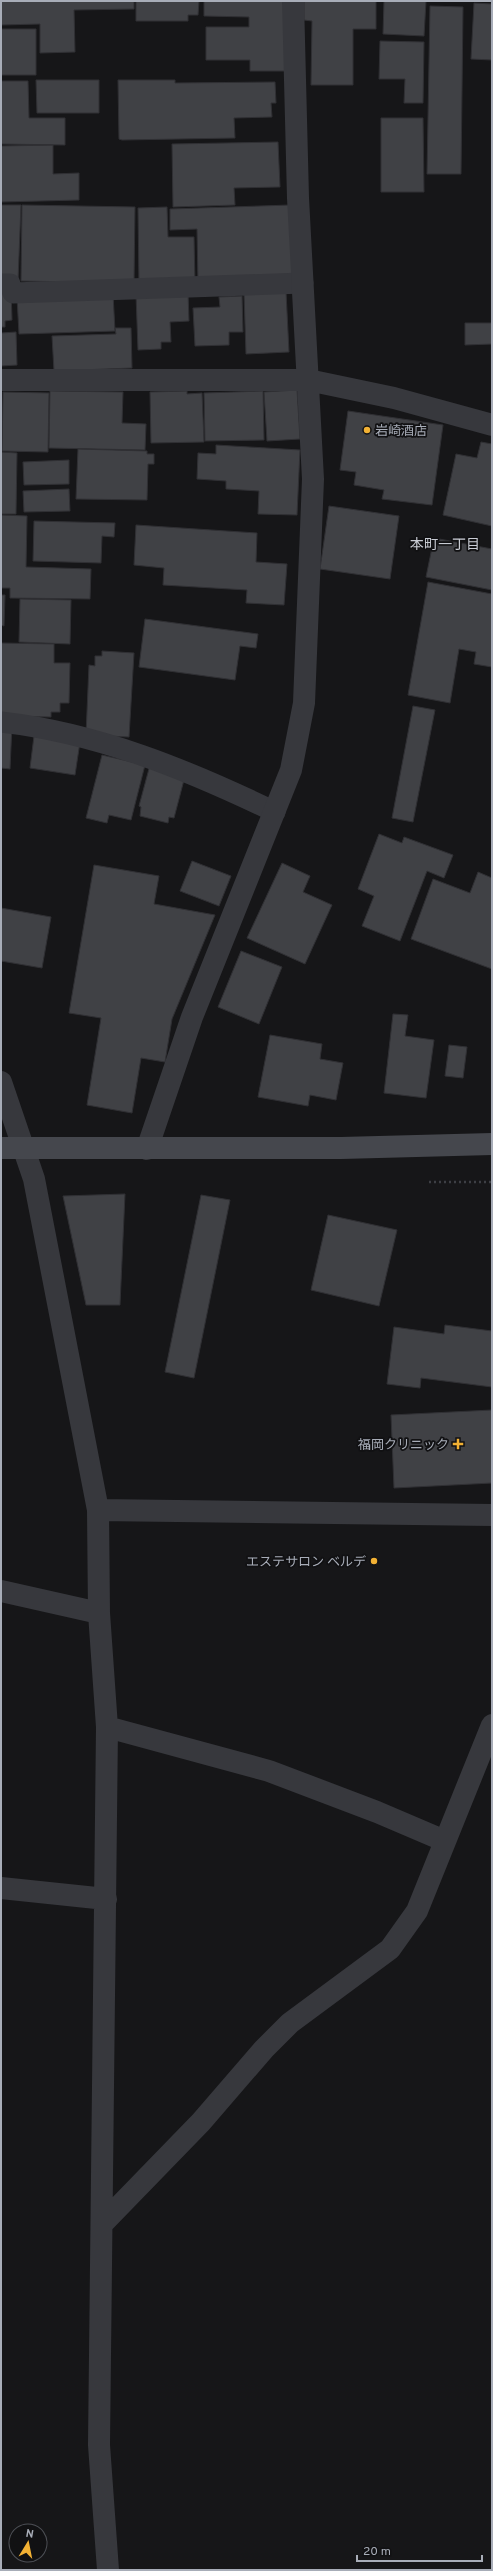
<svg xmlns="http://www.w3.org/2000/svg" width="493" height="2571" viewBox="0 0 493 2571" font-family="Overpass,'Noto Sans JP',sans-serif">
  <rect width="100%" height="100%" fill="#161618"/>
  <!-- building -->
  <path fill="#404145" stroke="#303034" d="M1,1H134V9L74,10L75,52L40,53V24L1,25Z
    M136,1H199L198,15H188V21H136Z
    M204,1H287L286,71H250V60H206V27H249V17L204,16Z
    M304,1H376V29H353V85H311L312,21L304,20Z
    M384,1H426L424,36L383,34Z
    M474,3L492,4V60L471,59Z
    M430,6L463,7L461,174H427Z
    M1,29H36V75H1Z
    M380,41L424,42L423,103H404L405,79H379Z
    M36,80H99V113H37Z
    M118,80H175V83L275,82L276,103H271L272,117L234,118L235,138L122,140L119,139Z
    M1,81H28L29,118H65V145L1,144Z
    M381,118H423L424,192H381Z
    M278,142L280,187L234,188L235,205L173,207L172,144Z
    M53,145V174L79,173V200L1,202V146Z
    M1,205H21L18,281L1,280Z
    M22,205L135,207L134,283L21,281Z
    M290,205L293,281L198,284L197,229L170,230V209Z
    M167,207L168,237H194L195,283L139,284L138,208Z
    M1,289H11L12,320L5,321V327H1Z
    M286,292L289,352L246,354L244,293Z
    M188,293L189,321L170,322L171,342H161V349L138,350L136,294Z
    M113,294L115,331L19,334L17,297Z
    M242,296L243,332H229V345L195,346L193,308L220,307L219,297Z
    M492,305V344L465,345V323H492Z
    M115,328H131L132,368L54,371L52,336L116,334Z
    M16,332L17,365L1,366V333Z
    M297,390L300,439L267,441L264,392Z
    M50,391L123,392L122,423L146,424L145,450L49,448Z
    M187,391V394L202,393L204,442L151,443L150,392Z
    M263,391L264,440L205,441L204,393Z
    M3,392L49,393L48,452L2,451Z
    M348,411L443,425L432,505L382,499L384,490L354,485L356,472L340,470Z
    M481,442L492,444V526L443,515L456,454L477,458Z
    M216,445L300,450L297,515L258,514L259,491L226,489V481L197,479L198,453L216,454Z
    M78,449L147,451V454H154V464H148L147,500L76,499Z
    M1,452L17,453L16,514H1Z
    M69,460V484L24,485L23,462Z
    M69,489L70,511L24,512L23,491Z
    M329,506L399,516L390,579L320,569Z
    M1,515L27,516L26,567L91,569L90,599L10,598V588H1Z
    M34,521L115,523L114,537L102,536L101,563L33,561Z
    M136,525L257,533L256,562L287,564L284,605L246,603L247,590L163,585L164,568L134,565Z
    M434,538L492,549V590L426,577Z
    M428,582L492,594V667L474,664L476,652L459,649L450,703L408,695Z
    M1,595H5L4,626L1,625Z
    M20,599L71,600L70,644L19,642Z
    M145,619L258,634L256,648L240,646L235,680L139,667Z
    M1,643L54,644V663H70L69,703H60V712H51V717L1,716Z
    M102,651L134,653L129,737L86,735L89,665L95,666V656H102Z
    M413,706L435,710L413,822L392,818Z
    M1,725H12L10,769L1,768Z
    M34,736L80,742L75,775L30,768Z
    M102,755L145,765L131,820L109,815L107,823L86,818Z
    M150,765L185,776L174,818L169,817L168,823L140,816L141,807L139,806Z
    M379,834L402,843L404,837L453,855L444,878L427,871L400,941L362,926L374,896L358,889Z
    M192,861L231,876L219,906L180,891Z
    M282,863L310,876L303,892L332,905L305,964L247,938Z
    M94,865L159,876L154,904L215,915L172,1019L165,1062L141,1058L132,1113L87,1105L101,1018L69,1013Z
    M478,872L492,878V969L411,939L433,879L470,893Z
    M1,908L51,917L42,968L1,961Z
    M241,951L282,967L259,1024L218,1007Z
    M393,1014L408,1015L405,1036L434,1040L426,1098L384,1093Z
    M270,1035L322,1044L320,1059L343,1063L336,1100L310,1095L308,1106L258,1097Z
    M449,1045L467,1047L463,1078L445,1076Z
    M125,1194L120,1305H86L63,1196Z
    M201,1195L230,1200L194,1378L165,1372Z
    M328,1215L397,1230L379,1306L311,1290Z
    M445,1325L492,1331V1387L421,1378L420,1388L387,1384L394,1327L444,1334Z
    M492,1410V1483L394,1488L391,1415Z"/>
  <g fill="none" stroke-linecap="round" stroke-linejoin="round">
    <!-- path -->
    <path stroke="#3d3f44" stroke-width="2.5" stroke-dasharray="2 3" stroke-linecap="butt" d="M429,1182H492"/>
    <!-- lane -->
    <path stroke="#37383d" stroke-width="21" d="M1,284H10L13,293L303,283
      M1,722C98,733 188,770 275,812"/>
    <!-- street -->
    <path stroke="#37383d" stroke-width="22" d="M1,380H308L394,398L492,425
      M1,1082L34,1179L98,1510L99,1613L107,1727L99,2445L108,2570
      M147,1149L192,1017L291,770L304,703L313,479L298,198L293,1
      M98,1510L492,1515
      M1,1591L99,1613
      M107,1727L269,1771L377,1812L445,1841
      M1,1888L106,1899
      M102,2224L201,2122L264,2049L290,2023L390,1949L417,1911L492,1725"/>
    <!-- secondary -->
    <path stroke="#45474d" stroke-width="22" d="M1,1148H341L492,1144"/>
  </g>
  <!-- markers -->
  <g fill="#f2b134" stroke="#111113" stroke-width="1.5">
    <circle cx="367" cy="430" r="4"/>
    <path d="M456 1438h4v4h4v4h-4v4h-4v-4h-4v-4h4z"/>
    <circle cx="374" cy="1561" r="4"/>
  </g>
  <g text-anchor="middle" stroke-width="3.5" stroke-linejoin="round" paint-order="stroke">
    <!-- poi labels -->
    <g font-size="13" fill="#a8adb8" stroke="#111113" text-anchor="end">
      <text x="375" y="435" text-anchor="start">岩崎酒店</text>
      <text x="449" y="1449">福岡クリニック</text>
      <text x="366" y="1566">エステサロン ベルデ</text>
    </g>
    <!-- neighbourhood labels -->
    <g font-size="14" fill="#c9ccd4" stroke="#111113">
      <text x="445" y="549">本町一丁目</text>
    </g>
  </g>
  <!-- border -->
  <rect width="493" height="2571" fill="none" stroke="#a8adb8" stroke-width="4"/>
  <!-- north arrow -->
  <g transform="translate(28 2543) rotate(10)"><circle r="19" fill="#111113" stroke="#4d4f55"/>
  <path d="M0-3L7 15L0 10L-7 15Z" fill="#f2b134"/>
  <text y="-6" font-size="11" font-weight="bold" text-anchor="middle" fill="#a8adb8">N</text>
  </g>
  <!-- scale -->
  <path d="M357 2555v6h125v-6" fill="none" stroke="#a8adb8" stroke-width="2"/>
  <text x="363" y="2555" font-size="12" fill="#a8adb8" stroke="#111113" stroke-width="3" paint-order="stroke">20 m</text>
</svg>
